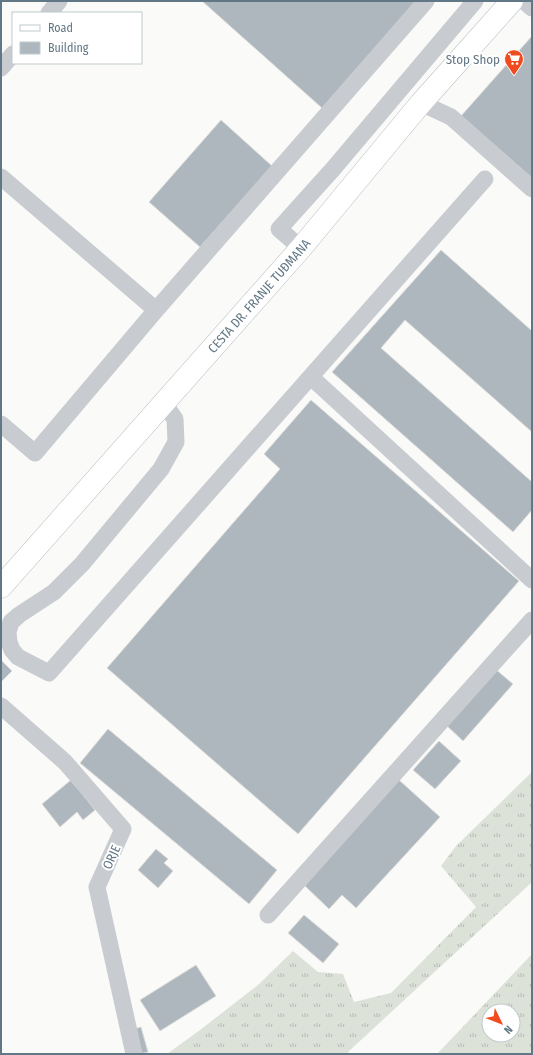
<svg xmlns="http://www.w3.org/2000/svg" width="533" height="1055" viewBox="0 0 533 1055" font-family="'Fira Sans Condensed',sans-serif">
  <defs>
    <pattern id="grass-tufts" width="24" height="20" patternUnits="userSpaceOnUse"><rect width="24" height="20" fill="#dce2d8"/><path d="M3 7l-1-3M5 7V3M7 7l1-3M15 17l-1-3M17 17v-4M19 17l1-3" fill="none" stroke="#b6bcb5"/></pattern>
  </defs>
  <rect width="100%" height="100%" fill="#fafaf8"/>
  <!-- grass -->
  <path fill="url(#grass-tufts)" fill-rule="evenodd" d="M532,772V882L348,1052L350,1054H167L200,1030L258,985L293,951L318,972L343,974L354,1002L391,993L476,907L441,866L456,846Z
    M532,954V1054H437ZM489,1011H513V1035H489Z"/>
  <!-- building -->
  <path fill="#adb7bd" stroke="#dcdcda" d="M202,1H417L322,108Z
    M532,36V178L461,116Z
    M221,120L272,166L200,247L149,202Z
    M441,250L532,331V432L405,320L381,348L532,482V510L513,532L332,372Z
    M311,400L519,581L298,834L107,668L280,469L264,454Z
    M1,660L12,671L1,682Z
    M494,668L513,684L463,741L445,724Z
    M108,729L277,870L249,904L80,763Z
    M439,741L461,761L435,789L413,770Z
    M71,780L95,810L83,820L77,812L60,827L42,804Z
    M399,780L440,817L356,908L342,895L329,909L303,884Z
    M156,849L168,859L164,863L173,871L158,888L138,870Z
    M304,915L339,944L323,963L288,933Z
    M196,965L216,996L160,1031L140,1000Z
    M141,1027L148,1052L140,1054L131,1030Z"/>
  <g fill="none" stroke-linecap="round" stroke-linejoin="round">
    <!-- major casing -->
    <g stroke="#b8bec2" stroke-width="23">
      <g id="major">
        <path id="s1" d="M1,587L301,248L421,103L512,1"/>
      </g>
    </g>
    <!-- minor -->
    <path stroke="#c8ccd0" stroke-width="17" d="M524,1L532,8
      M49,13L59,1
      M1,68L13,54
      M421,103L451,117L532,189
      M1,177L156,310
      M301,248L279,229L333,169L475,1
      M311,377L532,580
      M163,402L175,419L176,442L161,469L82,564L54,592L19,615L11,622L8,632L9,642L12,650L18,657L49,673L485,179
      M1,424L35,453L156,310L426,1
      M1,706L65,762L123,829L97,887L134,1054
      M268,915L532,620"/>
    <!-- major -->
    <use href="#major" stroke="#fff" stroke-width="22"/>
  </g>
  <!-- icons -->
  <defs>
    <g id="supermarket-pin" transform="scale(1)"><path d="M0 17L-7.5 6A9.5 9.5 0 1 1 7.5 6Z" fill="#f24a1f" stroke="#fff"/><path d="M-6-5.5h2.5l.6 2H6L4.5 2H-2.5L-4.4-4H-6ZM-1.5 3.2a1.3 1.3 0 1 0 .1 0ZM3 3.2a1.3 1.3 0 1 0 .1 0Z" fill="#fff"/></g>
  </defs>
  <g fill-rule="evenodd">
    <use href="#supermarket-pin" x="514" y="59"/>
  </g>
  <g text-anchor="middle" stroke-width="4" stroke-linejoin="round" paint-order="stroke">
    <!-- poi labels -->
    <g font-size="13" fill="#627785" stroke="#fff" text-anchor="end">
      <text x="500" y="64">Stop Shop</text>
    </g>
    <!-- street labels -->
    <g font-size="13" fill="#627785" stroke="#fff">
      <text dy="5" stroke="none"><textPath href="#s1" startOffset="389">CESTA DR. FRANJE TUĐMANA</textPath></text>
      <text transform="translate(111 857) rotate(-66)" y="5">ORJE</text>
    </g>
  </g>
  <!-- border -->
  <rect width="533" height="1055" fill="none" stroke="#627785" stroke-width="4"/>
  <!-- legend -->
  <rect x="12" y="12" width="130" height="52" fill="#ffffff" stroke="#c0c9ce"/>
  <rect x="20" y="25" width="20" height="6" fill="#ffffff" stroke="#c0c9ce"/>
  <text x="48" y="32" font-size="12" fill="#627785">Road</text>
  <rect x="20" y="42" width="20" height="12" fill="#adb7bd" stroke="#c0c9ce"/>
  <text x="48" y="52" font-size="12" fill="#627785">Building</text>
  <!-- north arrow -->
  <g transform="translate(501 1023) rotate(133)"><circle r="19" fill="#ffffff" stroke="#c0c9ce"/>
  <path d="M0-3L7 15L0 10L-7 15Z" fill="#f24a1f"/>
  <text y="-6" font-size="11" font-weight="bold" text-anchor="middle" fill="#627785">N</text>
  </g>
</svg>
